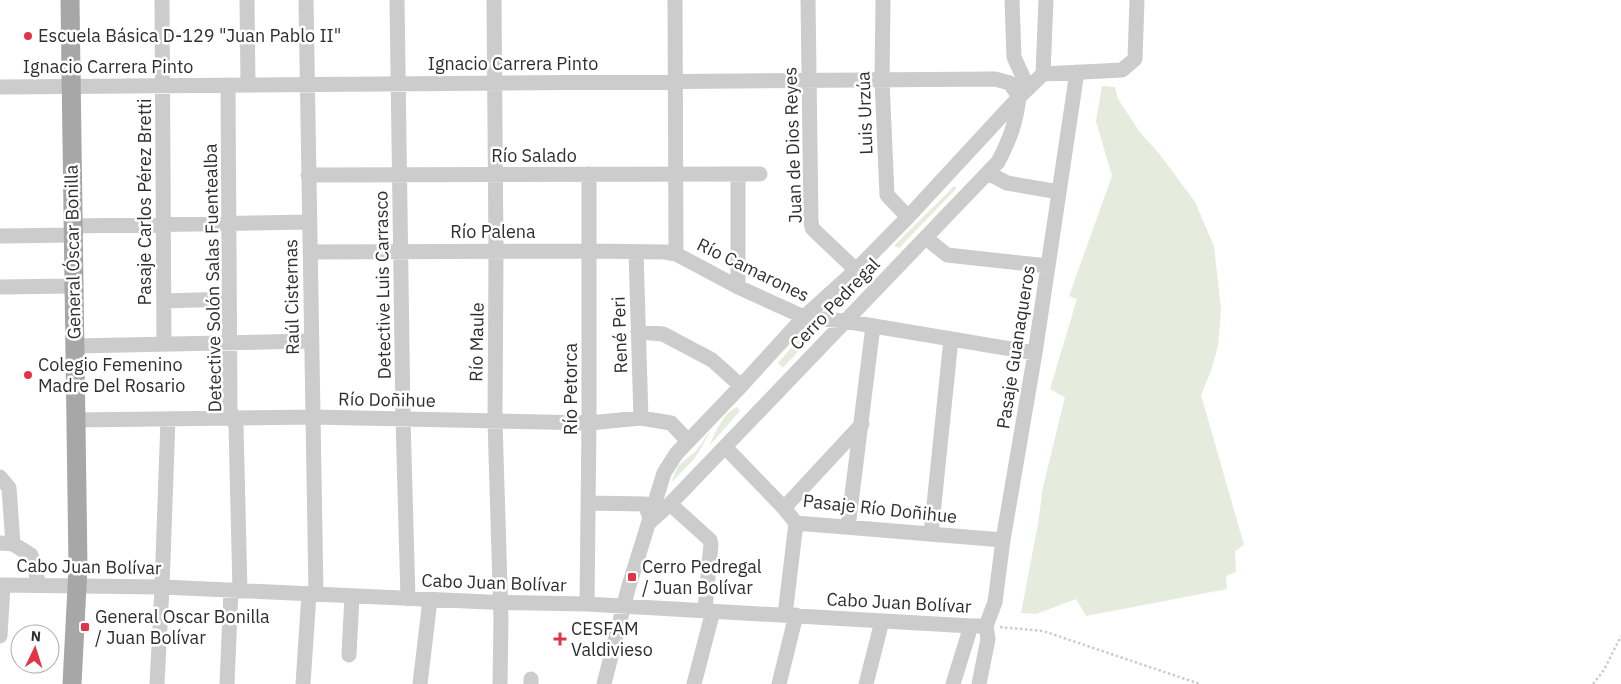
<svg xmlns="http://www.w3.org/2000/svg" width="1621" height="684" viewBox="0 0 1621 684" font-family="'IBM Plex Sans',sans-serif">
  <rect width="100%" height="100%" fill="#fff"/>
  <!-- green -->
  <path fill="#e5ebdd" d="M1102,86L1115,87L1118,99L1139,131L1161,156L1195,202L1214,246L1221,310L1218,346L1211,371L1201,395L1244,545L1235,551L1236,572L1226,576L1227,589L1086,616L1076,599L1036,614L1021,613L1038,524L1043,487L1065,397L1050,389L1077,299L1069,296L1112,176L1096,121Z
    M954,186L956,187L955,190L899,248L894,246C913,226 934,207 954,186Z
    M810,326L816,327L818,330L783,368L778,363Z
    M737,407L740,411L709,446C716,432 722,414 737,407Z
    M713,427L695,458L671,483L678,466L696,451Z"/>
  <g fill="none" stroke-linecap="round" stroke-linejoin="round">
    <!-- path -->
    <path stroke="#ccc" stroke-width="2.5" stroke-dasharray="2.5 2.5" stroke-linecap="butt" d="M1000,627L1043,631L1200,684
      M1593,684L1604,670L1621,636"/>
    <!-- minor -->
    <path stroke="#ccc" stroke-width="15" d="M162,0L164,344
      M247,0L248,85
      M306,0L316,594
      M397,0L403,419L408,599
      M494,0L496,251L495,421L501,620L500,684
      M675,0L676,254
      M808,0L811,221L812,228L816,232L856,270
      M883,0L882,80L887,195L908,217
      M1012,0L1014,57L1028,88
      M1043,74L1122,70L1135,59L1137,0
      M228,85L230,410L236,426L240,591
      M0,87L995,79L1010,83L1019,97
      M988,173L1007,183L1059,192
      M308,175L760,174
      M73,226L309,222
      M0,236L73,235
      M926,238L947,255L1048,266
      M310,252L590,251L665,252L676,254L738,287L804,317L844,321L1035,353
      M636,252L641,418
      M0,287L74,286
      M738,287V174
      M164,301L229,299
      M638,332L663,334L712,360L741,386
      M75,346L311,341
      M76,420L313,417L589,423L641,418L671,423L688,441
      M725,447L784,508L796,523L1003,540
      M0,477L9,488L13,544
      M588,503L645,504L651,521
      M670,504L710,540L711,544L705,610
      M784,508L862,424
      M651,521L670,504L998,162C1010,139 1016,123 1019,97
      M848,527L873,326
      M931,534L951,339
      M0,543L13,544L31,555L39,585
      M0,585L162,587L488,602L587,604L971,626H986
      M587,604L589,423V174
      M785,615L796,523
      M986,626L995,602L1003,540L1035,353L1077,72
      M0,636L3,585
      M349,655L352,596
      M157,684L162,587L168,419
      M227,684L231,590
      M303,684L309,594
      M420,684L430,600
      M531,684V679
      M604,684L628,589L664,473L676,454L741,386L804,317L856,270L908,217L1019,97L1043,74L1046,0
      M694,684L713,611
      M779,684L796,615
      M866,684L882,621
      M953,684L971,626
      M979,684L988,639L986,626"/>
    <!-- major -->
    <path stroke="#a7a7a7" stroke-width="19" d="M70,0L78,567L72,684"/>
  </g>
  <!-- markers -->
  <g fill="#e13546" stroke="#fff" stroke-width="2">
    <circle cx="28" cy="36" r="5"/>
    <circle cx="28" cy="375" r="5"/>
    <rect x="627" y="572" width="10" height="10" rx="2.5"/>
    <rect x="80" y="622" width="10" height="10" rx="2.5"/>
    <path d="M557.5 631.5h5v5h5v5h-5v5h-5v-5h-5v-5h5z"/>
  </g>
  <g text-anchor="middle" stroke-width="5" stroke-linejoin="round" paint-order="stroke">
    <!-- poi labels -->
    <g font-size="18" fill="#2f2f2f" stroke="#fff" text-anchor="start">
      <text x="38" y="42">Escuela Básica D-129 "Juan Pablo II"</text>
      <text x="38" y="371">Colegio Femenino<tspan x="38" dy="21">Madre Del Rosario</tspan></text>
      <text x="642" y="573">Cerro Pedregal<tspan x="642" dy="21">/ Juan Bolívar</tspan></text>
      <text x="95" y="623">General Oscar Bonilla<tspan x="95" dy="21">/ Juan Bolívar</tspan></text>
      <text x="571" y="635">CESFAM<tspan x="571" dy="21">Valdivieso</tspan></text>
    </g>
    <!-- street labels -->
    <g font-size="18" fill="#2f2f2f" stroke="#fff">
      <text x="513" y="70">Ignacio Carrera Pinto</text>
      <text x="108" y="73">Ignacio Carrera Pinto</text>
      <text transform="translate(865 113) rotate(-92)" y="6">Luis Urzúa</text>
      <text transform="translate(793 145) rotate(-92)" y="6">Juan de Dios Reyes</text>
      <text x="534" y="162">Río Salado</text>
      <text transform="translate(145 202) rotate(-90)" y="6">Pasaje Carlos Pérez Bretti</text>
      <text x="493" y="238">Río Palena</text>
      <text transform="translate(73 252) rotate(-91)" y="6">General Óscar Bonilla</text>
      <text transform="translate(753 270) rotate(26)" y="6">Río Camarones</text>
      <text transform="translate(213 278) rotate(-91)" y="6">Detective Solón Salas Fuentealba</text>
      <text transform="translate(383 285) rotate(-91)" y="6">Detective Luis Carrasco</text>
      <text transform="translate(292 297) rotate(-91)" y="6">Raúl Cisternas</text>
      <text transform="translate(835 304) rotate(-46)" y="6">Cerro Pedregal</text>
      <text transform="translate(620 335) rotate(-92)" y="6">René Peri</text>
      <text transform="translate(477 342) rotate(-89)" y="6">Río Maule</text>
      <text transform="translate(1016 347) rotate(-81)" y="6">Pasaje Guanaqueros</text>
      <text transform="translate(571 389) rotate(-90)" y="6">Río Petorca</text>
      <text transform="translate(387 400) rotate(1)" y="6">Río Doñihue</text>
      <text transform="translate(880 509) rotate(6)" y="6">Pasaje Río Doñihue</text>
      <text transform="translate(89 567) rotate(1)" y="6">Cabo Juan Bolívar</text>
      <text transform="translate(494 583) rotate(2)" y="6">Cabo Juan Bolívar</text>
      <text transform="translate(899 603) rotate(3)" y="6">Cabo Juan Bolívar</text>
    </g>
  </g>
  <!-- north arrow -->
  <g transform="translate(35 649) rotate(4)"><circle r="24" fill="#ffffff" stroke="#acacac"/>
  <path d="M0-4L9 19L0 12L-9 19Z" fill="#e13546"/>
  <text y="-8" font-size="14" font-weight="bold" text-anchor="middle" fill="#2f2f2f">N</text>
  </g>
</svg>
